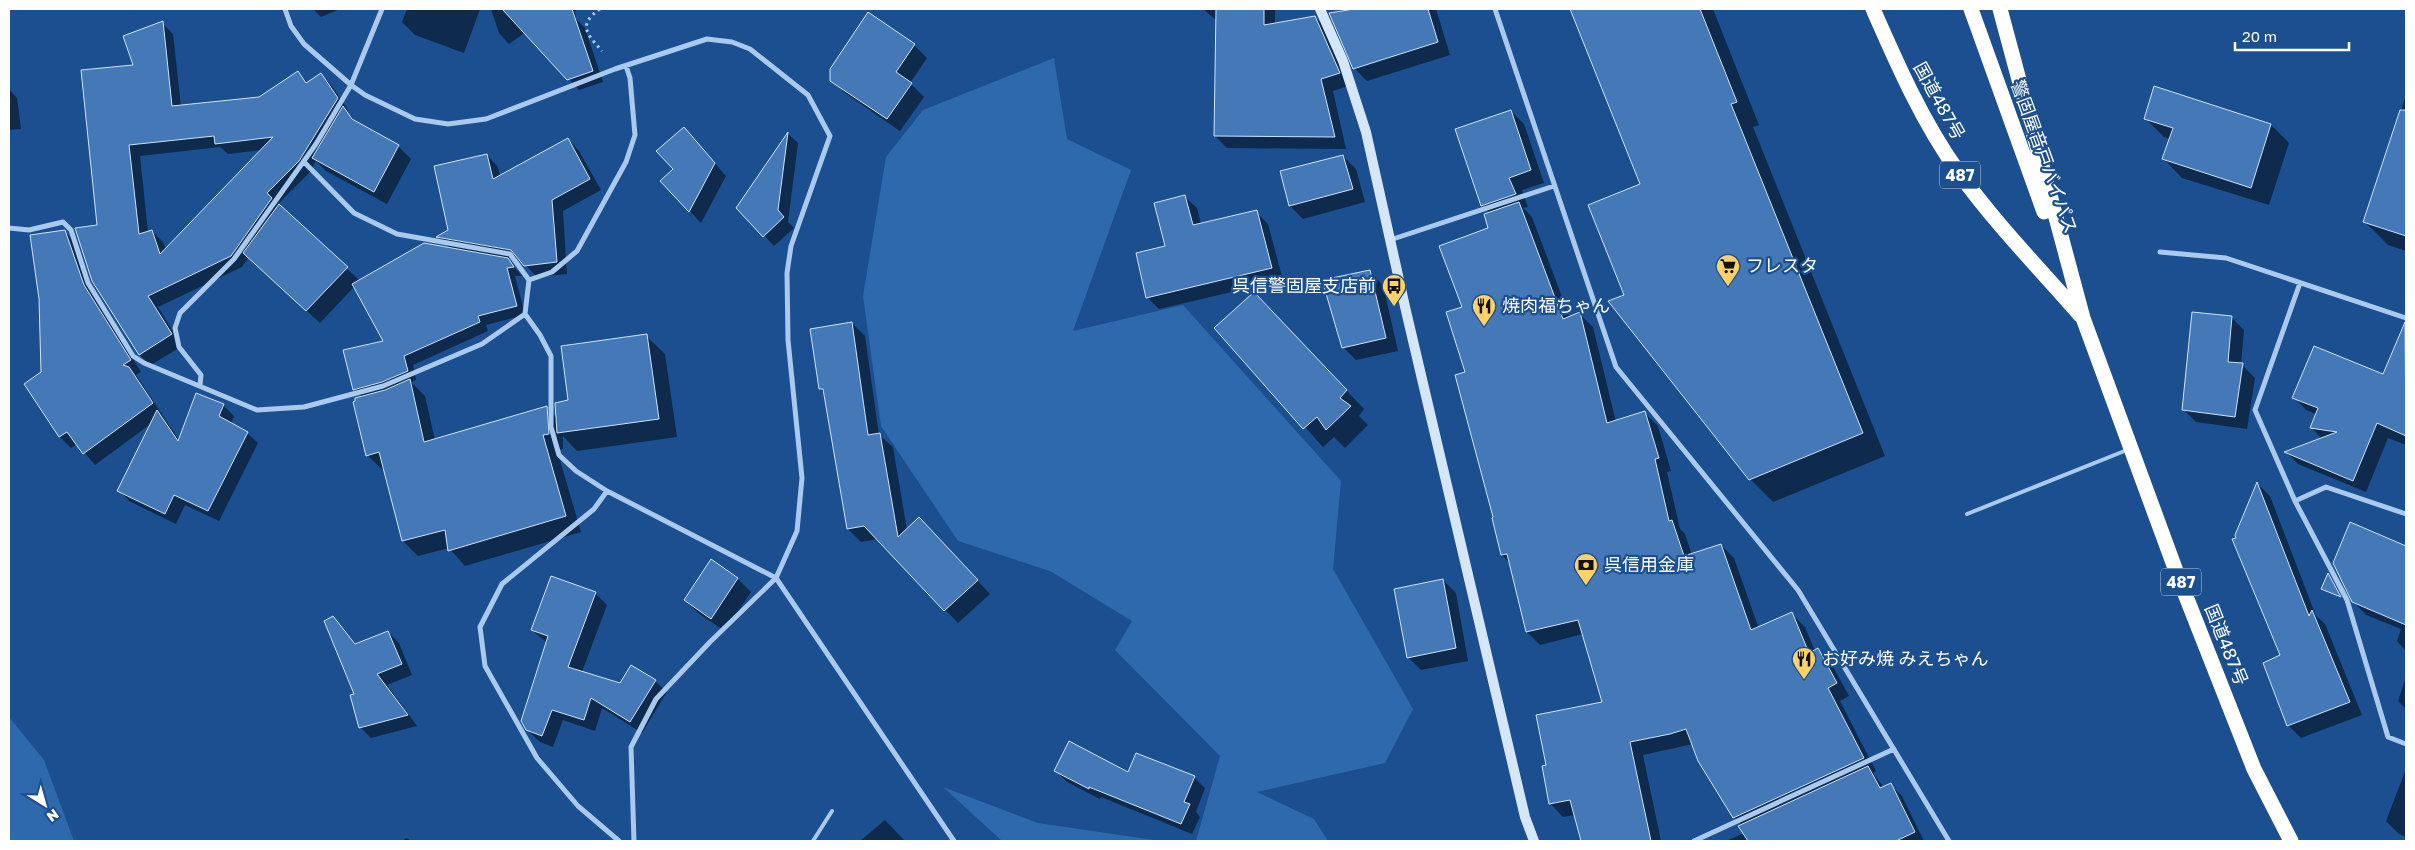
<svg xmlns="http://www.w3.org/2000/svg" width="2415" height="850" viewBox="0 0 2415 850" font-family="'Golos Text','Noto Sans JP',sans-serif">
  <rect width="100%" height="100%" fill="#1b4f8f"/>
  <!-- green -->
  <path fill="#2e69ad" d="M1054,58L1067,139L1131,170L1073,331L1183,305L1341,481L1333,569L1413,709L1385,763L1257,792L1314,819L1328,841H1196L1220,756L1115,650L1132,621L1050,571L958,541L881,426L863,296L886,157L923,110Z
    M9,717L44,760L74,841H9Z
    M943,787L1038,823L1161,841H1002Z"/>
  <!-- shadow -->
  <path fill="#0007" fill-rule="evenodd" d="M313,9H340L321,17Z
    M407,9H480L464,53L415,35L402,22Z
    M491,9H575L576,19L585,28L603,82L579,90L526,32L509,44L499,33Z
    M1203,9H1275V24L1315,17L1327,29L1351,85L1333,91L1346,149L1227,148L1215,136L1217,21Z
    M1348,9H1436L1450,55L1367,81L1354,68Z
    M1571,9H1713L1759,125L1753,127L1885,456L1773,502L1750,479L1626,296L1642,185Z
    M162,23L173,34L181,107L259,99L298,72L308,83L321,74L332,86L348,110L347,112L358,124L398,146L411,159L387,204L326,171L316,161L310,172L278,204L360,281L451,249L438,237L449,231L487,155L498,167L500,176L568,139L579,151L601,190L563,211L567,274L537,277L521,260L505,257L522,276H515L525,315L486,325L488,331L413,365L416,380L411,382L425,396L435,440L546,407L558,419L569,400L646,336L665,354L677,437L577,451L563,436V449L557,450L581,532L465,566L449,548L418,556L403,541L385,470H383L367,455L362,397L354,389L385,342L355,286L320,323L249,257L242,267L158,307L182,346L151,365L149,364L137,352L98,226L135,66ZM220,147L228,154L262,150L166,250L163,242L152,231L148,232L140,156Z
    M914,45L927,58L910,83L924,97L900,131L845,93L832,80Z
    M9,89L17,98L21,129L9,130Z
    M2406,95V251L2388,245L2365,222Z
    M1511,111L1524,124L1544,183L1522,190L1528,207L1523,208L1532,217L1570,318L1580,314L1593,327L1616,422L1645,413L1658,426L1671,471L1667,472L1680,529L1685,534L1692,555L1721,545L1734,558L1759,629L1792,614L1805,627L1815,651L1817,650L1831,663L1849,696L1840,701L1876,771L1873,773L1884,788L1891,785L1902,796L1924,841H1726L1744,833L1742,825L1734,817L1693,744L1643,755L1661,841H1582L1575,815L1563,817L1550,803L1547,766L1604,703L1583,634L1540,645L1527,632L1511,564L1502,555L1493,518H1495L1463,308L1490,228V213L1482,205Z
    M2145,118L2271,125L2289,143L2269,205L2182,178L2164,159L2170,139L2164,137Z
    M684,129L726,176L701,223L662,181L675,169Z
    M788,134L798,143L788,222L794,228L774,246L738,208Z
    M1343,156L1356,169L1365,202L1303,219L1290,206L1281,172Z
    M1185,197L1197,208L1201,224L1256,212L1268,224L1283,280L1159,309L1147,297Z
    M64,231L78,245L95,298L141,372L136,375L179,440L223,405L234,416L231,424L247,433L258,443L219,521L185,505L176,524L129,501L119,490L152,423L95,465L77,444L71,448L60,437L25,384L42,373Z
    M1370,272L1383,285L1398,351L1356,360L1343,347Z
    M1272,312L1364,409L1359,416L1368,425L1345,448L1334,437L1323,447L1216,328Z
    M2231,317L2244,330L2241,364L2255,378L2247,429L2196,422L2183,409Z
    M852,323L865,336L879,435L893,447L907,530L932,531L990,594L958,623L878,539L861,542L848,529L825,394L820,389Z
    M2390,360L2406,367V445L2388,438L2366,492L2298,464L2287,453L2322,439L2311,427L2316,414L2306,410L2294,397L2384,376Z
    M2258,484L2270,496L2316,616L2325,624L2362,715L2301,738L2288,725L2281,655L2238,538Z
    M2351,524L2406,547V651L2397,641L2401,629L2366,615L2353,601Z
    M711,561L738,579L751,592L725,631L698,613L685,600Z
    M552,577L596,594L607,605L582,672L620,685L655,681L667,692L642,733L602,708L595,731L563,720L553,747L540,742L527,730L547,643L532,630Z
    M1443,580L1456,593L1468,661L1421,670L1408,657Z
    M333,618L357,645L388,632L399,643L412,675L387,685L417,726L371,738L360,727L356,694Z
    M2406,677V709L2398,701Z
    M2406,769V837L2399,834L2386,821Z
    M1056,771L1194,777L1205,788L1196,812L1200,817L1192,834L1101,797L1100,799L1067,782Z
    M885,820L905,841H860Z
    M407,838L411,841H402Z"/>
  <!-- building -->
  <path fill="#4478b7" stroke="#cfe3fa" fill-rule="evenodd" d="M502,9H572L593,71L567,80Z
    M1216,9H1264V25L1315,16L1340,73L1321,79L1335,137L1214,136Z
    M1354,9H1428L1438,42L1353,69L1329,13Z
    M1570,9H1700L1737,102L1731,104L1863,433L1749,480L1608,301L1624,295L1588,205L1640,184Z
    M868,12L915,44L896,72L912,83L887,119L830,81V69Z
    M163,21L172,106L259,97L298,71L306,83L321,73L338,98L299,161L267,193L272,198L231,256L148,296L172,334L139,355L92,281L75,228L97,225L81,70L133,65L123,36ZM214,136L215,144L273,137L160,254L152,230L139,234L129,145Z
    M2154,86L2271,124L2251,188L2162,159L2173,128L2144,119Z
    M343,106L352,119L399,145L374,192L312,158Z
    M1511,110L1531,170L1509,178L1516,194L1481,206L1455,129Z
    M2400,110H2406V236L2363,222Z
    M684,127L715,163L689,212L660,181L673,169L656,151Z
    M788,132L778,210L784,217L763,237L736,208Z
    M568,138L590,179L552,200L557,262L524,266L511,250L436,237L448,230L434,166L487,154L493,179Z
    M1343,155L1353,189L1289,206L1280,171Z
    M1185,195L1193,225L1257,210L1272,268L1146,298L1136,253L1165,246L1154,203Z
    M1519,202L1563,319L1580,312L1607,423L1645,411L1659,458L1655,459L1669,521L1672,520L1684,556L1721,544L1751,630L1792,612L1809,653L1818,648L1837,683L1828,688L1864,758L1733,818L1698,761L1686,729L1670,734L1630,742L1651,841H1581L1570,800L1549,804L1542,766L1546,765L1536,715L1602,702L1578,620L1526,632L1507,554L1501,555L1492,518L1493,517L1455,375L1465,372L1446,312L1462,307L1439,246L1488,228L1484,214Z
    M279,204L348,267L306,311L243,253Z
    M65,230L84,285L131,360L123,365L129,367L153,403L83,454L67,432L59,437L24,384L41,372L39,299L30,235Z
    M424,243L508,258L514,267L507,268L517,306L478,316L480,322L404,356L408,371L382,382L353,390L343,350L383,341L352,284Z
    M1370,270L1386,338L1342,348L1322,280Z
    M1254,292L1347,390L1340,398L1351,406L1326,430L1317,417L1303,429L1214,328Z
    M2192,312L2232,316L2228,362L2243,363L2235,417L2182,410Z
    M852,322L868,435L880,433L898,537L919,517L978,580L944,611L864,526L847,529L823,389H819L810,329Z
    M2405,322L2406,436L2377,423L2353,481L2284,452L2337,432L2310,428L2318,408L2292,398L2314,346L2383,374Z
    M647,334L659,419L557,433L555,403L568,400L561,346Z
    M410,379L424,442L547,406L549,434L543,435L566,516L448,551L445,530L402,541L379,452L366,456L353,402L355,401V398L385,390Z
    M196,393L224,404L219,416L248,432L208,511L174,495L165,514L117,491L157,410L178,441Z
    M2257,482L2309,616L2312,610L2350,702L2287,726L2263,663L2280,655L2232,539L2236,538L2235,535Z
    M2350,522L2406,546V625L2352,602L2333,563Z
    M711,559L738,578L711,619L684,600Z
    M2328,573L2341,597L2321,589Z
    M551,576L596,592L568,667L620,683L631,665L656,680L630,722L591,698L584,720L552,710L542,736L526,730L521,721L548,636L531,630Z
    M1443,579L1456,648L1407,658L1394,589Z
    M333,616L355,644L388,631L402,664L377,674L408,715L359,728L350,695L354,694L324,621Z
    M1069,741L1128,772L1136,753L1195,776L1184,802L1190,804L1181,824L1089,787V789L1054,771Z
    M1868,766L1880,788L1891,783L1915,832L1896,841H1748L1738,826Z"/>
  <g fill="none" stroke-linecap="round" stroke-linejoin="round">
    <!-- path -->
    <path stroke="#a9c9ee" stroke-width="3" stroke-dasharray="2.5 4" stroke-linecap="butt" d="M600,9C577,25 587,34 602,51"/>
    <!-- lane -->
    <path stroke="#a9c9ee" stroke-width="4" d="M1967,514L2127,450
      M813,841L832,811"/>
    <!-- street -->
    <path stroke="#a9c9ee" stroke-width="5" d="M285,9L291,26L304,44L351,85L365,95L415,119L448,124L486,119L615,69L707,39L732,42L750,49L808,95L830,136L791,246L787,273L788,340L802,478L797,531L776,578L710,642L656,699L631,747L634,841
      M1495,9L1616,367L1798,590L1949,841
      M9,228L29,230L63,222L71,230L88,283L133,356L144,363L257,410L304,407L383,386L482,344L525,314L529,280L510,254L397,234L354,213L304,162
      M1390,240L1554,186
      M2160,252L2226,258L2406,318
      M529,280L552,272L577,251L626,162L635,135L630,78L626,66
      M2300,283L2255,410L2295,501L2347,600L2388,737L2406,744
      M525,314L540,335L551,356V427L559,455L576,471L607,491L776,578L954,841
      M200,385L201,375L179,347L175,328L180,313L234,259L316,144L351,85L382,9
      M607,491L594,509L502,584L480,627L485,666L537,758L578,806L619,841
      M2295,501L2326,487L2406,514
      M1694,841L1894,749"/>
    <!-- secondary -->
    <path stroke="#d6e6fa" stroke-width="10" d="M1320,9L1343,61L1366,132L1406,311L1525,817L1534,841"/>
    <!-- highway -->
    <path stroke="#fff" stroke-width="15" d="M1873,9C1898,66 1923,123 1959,173C1995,223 2040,269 2080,315
      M1971,9L2044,212
      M2000,9L2083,318L2176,571L2254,769L2291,841"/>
  </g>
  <!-- icons -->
  <defs>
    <g id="supermarket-pin" transform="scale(1.25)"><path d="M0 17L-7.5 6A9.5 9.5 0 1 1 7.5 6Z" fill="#ffd166" stroke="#1b4f8f"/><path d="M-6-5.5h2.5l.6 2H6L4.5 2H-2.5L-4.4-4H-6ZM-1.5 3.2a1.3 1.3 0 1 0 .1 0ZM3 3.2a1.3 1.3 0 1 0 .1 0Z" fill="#111"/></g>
    <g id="bus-pin" transform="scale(1.25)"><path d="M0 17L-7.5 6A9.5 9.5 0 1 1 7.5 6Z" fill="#ffd166" stroke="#1b4f8f"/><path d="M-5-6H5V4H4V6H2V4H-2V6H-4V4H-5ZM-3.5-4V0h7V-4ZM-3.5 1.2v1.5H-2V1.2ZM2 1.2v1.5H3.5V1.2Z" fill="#111"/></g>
    <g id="restaurant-pin" transform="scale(1.25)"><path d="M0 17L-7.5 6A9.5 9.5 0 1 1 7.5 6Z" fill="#ffd166" stroke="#1b4f8f"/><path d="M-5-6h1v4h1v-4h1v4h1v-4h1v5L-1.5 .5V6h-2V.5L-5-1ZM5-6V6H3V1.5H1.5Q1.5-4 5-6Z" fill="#111"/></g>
    <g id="bank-pin" transform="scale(1.25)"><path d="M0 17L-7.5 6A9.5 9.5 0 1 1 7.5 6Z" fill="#ffd166" stroke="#1b4f8f"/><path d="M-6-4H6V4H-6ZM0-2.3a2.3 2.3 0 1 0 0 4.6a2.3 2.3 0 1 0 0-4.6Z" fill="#111"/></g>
  </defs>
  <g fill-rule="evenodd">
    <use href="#supermarket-pin" x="1728" y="266"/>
    <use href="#bus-pin" x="1394" y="286"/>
    <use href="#restaurant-pin" x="1484" y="306"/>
    <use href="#bank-pin" x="1586" y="565"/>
    <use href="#restaurant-pin" x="1804" y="659"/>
  </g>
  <g text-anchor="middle" stroke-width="4.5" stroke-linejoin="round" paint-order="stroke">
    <!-- shield labels -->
    <g fill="#1b4f8f" stroke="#bbcadd" stroke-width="1">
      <rect x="1940" y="161.5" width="40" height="27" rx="4"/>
      <rect x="2161" y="568.5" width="40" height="27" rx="4"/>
    </g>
    <g font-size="16" font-weight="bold" fill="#fff">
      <text x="1960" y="181">487</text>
      <text x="2181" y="588">487</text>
    </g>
    <!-- street labels -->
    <g font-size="18" fill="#fff" stroke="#1b4f8f">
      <text transform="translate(1939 101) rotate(61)" y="6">国道487号</text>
      <text transform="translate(2044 157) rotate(70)" y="6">警固屋音戸バイパス</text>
      <text transform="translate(2226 645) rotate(68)" y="6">国道487号</text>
    </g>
    <!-- poi labels -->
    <g font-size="18" fill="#fff" stroke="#1b4f8f" text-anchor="start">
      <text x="1746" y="272">フレスタ</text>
      <text x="1376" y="292" text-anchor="end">呉信警固屋支店前</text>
      <text x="1502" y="312">焼肉福ちゃん</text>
      <text x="1604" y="571">呉信用金庫</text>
      <text x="1822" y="665">お好み焼 みえちゃん</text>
    </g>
  </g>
  <!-- border -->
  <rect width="2415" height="850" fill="none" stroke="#ffffff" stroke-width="20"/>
  <!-- north arrow -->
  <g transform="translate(45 805) rotate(143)" stroke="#1b4f8f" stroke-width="4" paint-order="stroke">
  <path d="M0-4L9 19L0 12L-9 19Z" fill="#ffffff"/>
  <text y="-8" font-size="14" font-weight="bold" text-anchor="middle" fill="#ffffff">N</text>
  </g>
  <!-- scale -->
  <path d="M2235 42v8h114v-8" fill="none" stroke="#ffffff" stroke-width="2.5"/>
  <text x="2242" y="42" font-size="15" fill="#ffffff" stroke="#1b4f8f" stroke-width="4" paint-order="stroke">20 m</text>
</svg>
